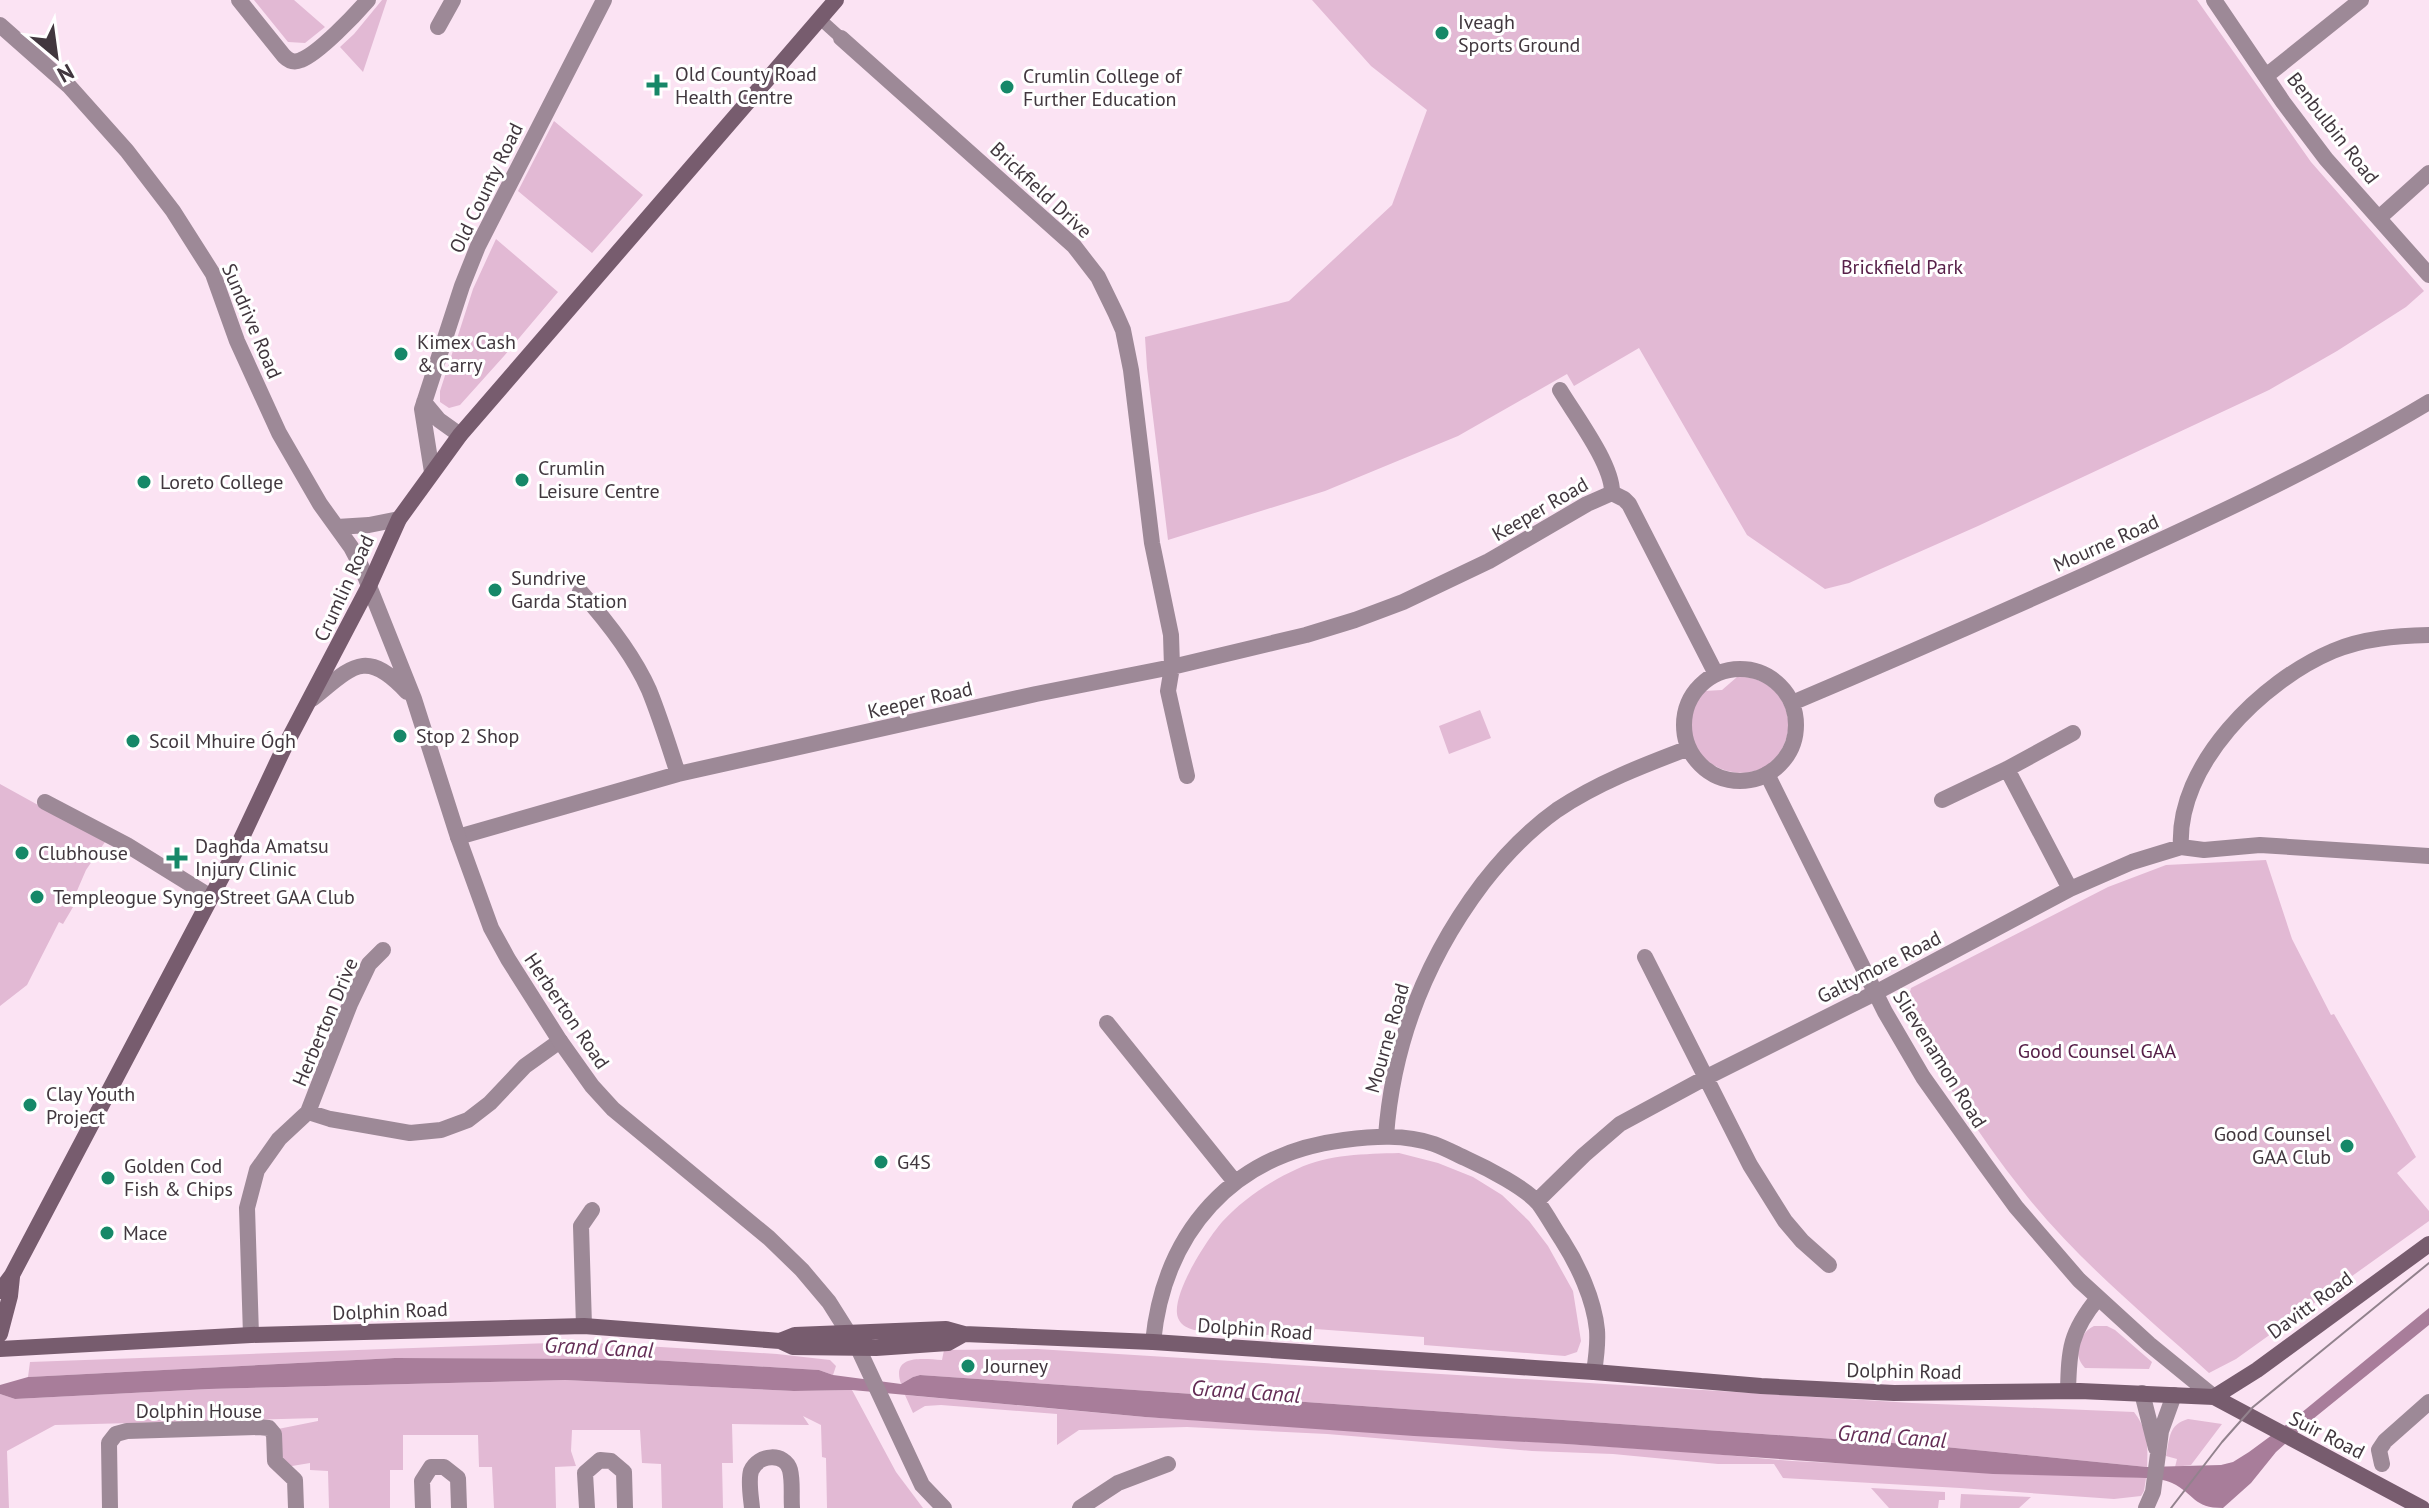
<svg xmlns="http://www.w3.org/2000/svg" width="2429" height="1508" viewBox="0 0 2429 1508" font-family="'PT Sans',sans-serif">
  <rect width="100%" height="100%" fill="#fbe3f3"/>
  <!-- green -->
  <path fill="#e2b9d4" d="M254,0H294L325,27L305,43L288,42Z
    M382,0H387L363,72L340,47L354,34Z
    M1312,0H2197L2311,162L2424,291L2406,307L2337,351L2269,390L1978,526L1849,583L1825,589L1747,535L1639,348L1574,386L1567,374L1458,436L1325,491L1168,540L1147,368L1145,337L1289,301L1392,205L1427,110L1371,66Z
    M554,121L643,195L592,253L518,191Z
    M496,239L558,292L504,356L460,405L449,408L440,402V391L473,289Z
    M1737,677C1757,676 1774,685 1783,703C1789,714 1790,728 1786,739C1764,808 1652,761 1704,691L1722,690Z
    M1480,710L1491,738L1449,754L1439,726Z
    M0,784L105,842L86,870L73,900L76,902L63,924L59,922L27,985L0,1006Z
    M2266,860L2292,939L2331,1015L2334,1014L2416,1157L2397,1173L2429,1211V1221L2236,1359L2209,1373C2145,1315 2075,1258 2022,1190C1978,1135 1941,1074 1904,1013L1911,988L2108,887L2166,865Z
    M1399,1153L1438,1163L1473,1177L1502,1195L1529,1221L1548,1246L1573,1291L1581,1341L1577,1352L1565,1356L1424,1345V1337L1315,1329L1313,1338L1194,1330C1188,1328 1182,1326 1179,1320C1167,1300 1208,1238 1222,1222C1242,1200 1270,1181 1297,1169C1329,1154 1365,1154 1399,1153Z
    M2094,1326H2107L2115,1330L2152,1362L2149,1369L2085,1368C2072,1355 2078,1334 2094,1326Z
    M578,1342L777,1354L830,1360L836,1366L833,1375L819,1370L636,1359L395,1358L28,1377L30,1362Z
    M1037,1349L1912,1403L2134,1412C2148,1430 2148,1445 2147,1467L1935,1446L920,1375L913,1377L901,1384C891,1354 922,1359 942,1360L944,1350Z
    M565,1380L794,1391L852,1390L896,1472L923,1508H827L826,1458L822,1457L821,1425L803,1416L809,1425L732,1424L733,1463H722L723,1508H662L661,1464L642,1463L640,1430H572L571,1451L576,1466L555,1467L556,1508H494L492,1467H479L478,1435H403V1470H390V1508H329L328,1471L310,1470V1463L286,1467L279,1453L278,1429L318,1421V1418L55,1425L7,1451L9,1508H0V1394L15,1399L209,1389Z
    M905,1395L1145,1417L1692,1452L1792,1461L2146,1478L2144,1491L2141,1496L2114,1499L1960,1488L1783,1478L1774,1464H1718L1613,1454L1532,1451L1327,1434L1187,1427L1079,1430L1057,1445V1414L941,1405L925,1406L913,1413Z
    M2188,1419L2222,1424L2191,1465L2175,1467L2177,1459L2166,1456C2170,1438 2168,1425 2188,1419Z
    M1871,1488L1945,1492V1500H1939L1938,1508H1889Z
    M1961,1494L2031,1497L2019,1508H1960Z"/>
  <!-- water -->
  <path fill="#a87d9a" d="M2429,1308V1325L2308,1423L2276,1452L2251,1483L2223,1508C2193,1508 2195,1494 2172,1483C2164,1479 2155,1479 2146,1478L1993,1474L1566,1444L1414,1436L1145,1417L852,1390L794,1391L565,1380L209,1389L15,1399L0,1394V1385L28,1377L395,1358L636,1359L819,1370L833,1375L901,1384L913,1377L920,1375L1935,1446L2147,1467L2221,1465L2233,1462L2249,1452L2295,1418Z"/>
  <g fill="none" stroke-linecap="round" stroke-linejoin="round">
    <!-- pedestrian -->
    <path stroke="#9d8997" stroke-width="12" d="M820,19L841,38"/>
    <!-- minor -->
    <path stroke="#9d8997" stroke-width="16" d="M239,0L284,56C289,61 294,63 301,60C319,53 355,15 368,0
      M2214,0L2283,102L2326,159L2429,275
      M438,27L453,0
      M841,38L1074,246L1098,277L1116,314L1123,330L1131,370L1152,543L1171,635L1172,667L1168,691L1187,776
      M2266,76L2361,0
      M2380,217L2429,173
      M1560,390C1575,415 1613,465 1612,493
      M424,402L439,420L460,435
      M432,472L422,409L462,286L478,246L604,0
      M1612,493L1624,499L1629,504L1716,674
      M580,591C605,619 634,656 649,690C660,717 669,746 678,774
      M1684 725a56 56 0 1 1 112 0a56 56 0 1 1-112 0Z
      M1792,703C1891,661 1989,618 2087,574C2203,521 2319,468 2429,402
      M2007,769L2070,889
      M1942,800L2007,769L2073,733
      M45,802L127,845L211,897
      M458,837L678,774L1036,694L1172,667L1306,635L1355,620L1403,602L1489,561L1587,504L1612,493
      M2181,847C2176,765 2262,681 2333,651C2364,638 2396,636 2429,635
      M1645,957L1750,1165L1785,1221L1802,1241L1829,1265
      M1107,1023L1235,1182
      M308,1112L330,1119L410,1133L441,1130L468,1120L490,1103L525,1066L560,1041
      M1386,1136C1393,1042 1427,957 1483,883C1504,856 1529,830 1557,810C1597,783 1644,765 1689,748
      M1537,1201L1584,1155L1620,1124L1705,1078L1875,993L2070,889L2132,862L2181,847L2204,850L2260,845L2429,856
      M584,1326L581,1226L592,1210
      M251,1335L247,1208L257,1170L279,1139L308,1112L350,1004L369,964L383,950
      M1153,1342C1164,1232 1232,1154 1344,1140C1375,1136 1404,1134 1434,1144C1445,1148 1456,1154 1467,1159C1487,1168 1526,1188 1539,1204C1547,1215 1554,1228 1562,1240C1578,1265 1594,1299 1597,1330C1598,1343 1596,1359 1594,1372
      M2142,1393L2156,1448
      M2382,1464L2379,1450L2385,1441L2429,1402
      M110,1508L109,1443L116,1434L127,1431L258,1427L269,1428L274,1434L275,1461L295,1480L296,1508
      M423,1508L422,1481L431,1467H444L458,1478L459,1508
      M587,1508L585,1473L600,1460L611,1461L624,1472L625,1508
      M752,1508C751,1497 748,1481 751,1471C758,1454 785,1452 790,1470C793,1482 791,1496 792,1508
      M1080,1508L1118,1483L1168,1464
      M2146,1508L2153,1492L2161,1431L2174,1395"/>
    <!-- tertiary -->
    <path stroke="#9d8997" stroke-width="16" d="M0,25L69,86L127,151L173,211L213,274L237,341L279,433L320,504L351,547L361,566L414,699L458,837L491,928L508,959L560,1041L592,1086L613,1109L769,1238L802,1270L829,1302L858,1348L922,1485L944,1508
      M337,527L369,525L399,519
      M312,699C352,667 365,647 407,692
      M1767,774L1885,1012L1923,1077L1984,1163L2016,1207L2079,1280L2149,1344L2214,1397
      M2068,1391C2069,1349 2070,1332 2098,1298"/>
    <!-- secondary -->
    <path stroke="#775c6e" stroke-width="16" d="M0,1291L12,1275L236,850L283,750L369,586L399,519L460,435L836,0
      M0,1334L10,1296L12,1277
      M780,1341L793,1347L876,1348L948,1343L964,1334
      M0,1349L251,1335L584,1326L780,1341L795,1335L946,1329L964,1334L1153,1342L1594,1372L1761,1386L1894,1393L2080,1391L2214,1397L2422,1508
      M2214,1397L2257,1370L2429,1244"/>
    <!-- tram -->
    <path stroke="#92828d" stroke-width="2" d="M2171,1508L2222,1442L2253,1407L2429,1263"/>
  </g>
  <!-- markers -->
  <g fill="#168868" stroke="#fff" stroke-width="3">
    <circle cx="1442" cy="33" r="8"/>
    <path d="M653 73h8v8h8v8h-8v8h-8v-8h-8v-8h8z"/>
    <circle cx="1007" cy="87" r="8"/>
    <circle cx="401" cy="354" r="8"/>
    <circle cx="522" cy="480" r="8"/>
    <circle cx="144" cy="482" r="8"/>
    <circle cx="495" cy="590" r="8"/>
    <circle cx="400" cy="736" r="8"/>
    <circle cx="133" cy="741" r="8"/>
    <circle cx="22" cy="853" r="8"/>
    <path d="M173 846h8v8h8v8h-8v8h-8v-8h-8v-8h8z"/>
    <circle cx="37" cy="897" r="8"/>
    <circle cx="30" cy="1105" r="8"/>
    <circle cx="2347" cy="1146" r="8"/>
    <circle cx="881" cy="1162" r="8"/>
    <circle cx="108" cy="1178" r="8"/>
    <circle cx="107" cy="1233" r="8"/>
    <circle cx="968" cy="1366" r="8"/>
  </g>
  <g text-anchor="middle" stroke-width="6" stroke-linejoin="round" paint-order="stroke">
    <!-- poi labels -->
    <g font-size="20" fill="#41373e" stroke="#fff" text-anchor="start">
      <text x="1458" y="29">Iveagh<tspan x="1458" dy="23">Sports Ground</tspan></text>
      <text x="675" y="81">Old County Road<tspan x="675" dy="23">Health Centre</tspan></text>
      <text x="1023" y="83">Crumlin College of<tspan x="1023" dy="23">Further Education</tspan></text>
      <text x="417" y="349">Kimex Cash<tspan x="417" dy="23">&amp; Carry</tspan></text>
      <text x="538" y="475">Crumlin<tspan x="538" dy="23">Leisure Centre</tspan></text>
      <text x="160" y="489">Loreto College</text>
      <text x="511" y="585">Sundrive<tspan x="511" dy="23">Garda Station</tspan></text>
      <text x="416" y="743">Stop 2 Shop</text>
      <text x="149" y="748">Scoil Mhuire Ógh</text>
      <text x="195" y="853">Daghda Amatsu<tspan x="195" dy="23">Injury Clinic</tspan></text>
      <text x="38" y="860">Clubhouse</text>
      <text x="53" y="904">Templeogue Synge Street GAA Club</text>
      <text x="46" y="1101">Clay Youth<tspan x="46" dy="23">Project</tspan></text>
      <text x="2331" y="1141" text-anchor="end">Good Counsel<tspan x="2331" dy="23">GAA Club</tspan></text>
      <text x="897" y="1169">G4S</text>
      <text x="124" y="1173">Golden Cod<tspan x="124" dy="23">Fish &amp; Chips</tspan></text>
      <text x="123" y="1240">Mace</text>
      <text x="984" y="1373">Journey</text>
    </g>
    <!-- street labels -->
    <g font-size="20" fill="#41373e" stroke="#fff">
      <text transform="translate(2333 128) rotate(52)" y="7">Benbulbin Road</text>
      <text transform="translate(486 188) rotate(-64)" y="7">Old County Road</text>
      <text transform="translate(1041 190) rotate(43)" y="7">Brickfield Drive</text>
      <text transform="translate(252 321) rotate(67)" y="7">Sundrive Road</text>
      <text transform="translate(1540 509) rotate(-30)" y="7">Keeper Road</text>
      <text transform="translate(2106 543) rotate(-24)" y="7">Mourne Road</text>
      <text transform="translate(344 588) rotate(-65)" y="7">Crumlin Road</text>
      <text transform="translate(920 700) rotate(-13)" y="7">Keeper Road</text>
      <text transform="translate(1879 967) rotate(-27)" y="7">Galtymore Road</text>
      <text transform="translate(567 1011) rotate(56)" y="7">Herberton Road</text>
      <text transform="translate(325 1022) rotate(-67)" y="7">Herberton Drive</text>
      <text transform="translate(1387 1038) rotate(-74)" y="7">Mourne Road</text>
      <text transform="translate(1940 1059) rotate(58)" y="7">Slievenamon Road</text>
      <text transform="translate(2310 1305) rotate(-36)" y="7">Davitt Road</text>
      <text transform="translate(390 1311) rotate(-2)" y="7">Dolphin Road</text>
      <text transform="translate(1255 1329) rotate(4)" y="7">Dolphin Road</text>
      <text transform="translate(1904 1371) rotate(1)" y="7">Dolphin Road</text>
      <text x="199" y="1418">Dolphin House</text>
      <text transform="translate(2327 1435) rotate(27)" y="7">Suir Road</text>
    </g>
    <!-- park labels -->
    <g font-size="20" fill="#572049" stroke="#fff">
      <text x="1902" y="274">Brickfield Park</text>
      <text x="2097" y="1058">Good Counsel GAA</text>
    </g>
    <!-- water labels -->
    <g font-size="22" font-style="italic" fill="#642d56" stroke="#fff">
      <text transform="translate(599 1347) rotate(3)" y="8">Grand Canal</text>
      <text transform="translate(1246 1391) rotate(4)" y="8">Grand Canal</text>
      <text transform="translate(1892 1436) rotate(4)" y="8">Grand Canal</text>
    </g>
  </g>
  <!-- north arrow -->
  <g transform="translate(56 56) rotate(151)" stroke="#ffffff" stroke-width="6" paint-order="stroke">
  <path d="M0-6L14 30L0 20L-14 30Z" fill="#41373e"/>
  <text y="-12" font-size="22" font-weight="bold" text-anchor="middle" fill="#41373e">N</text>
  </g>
</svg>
